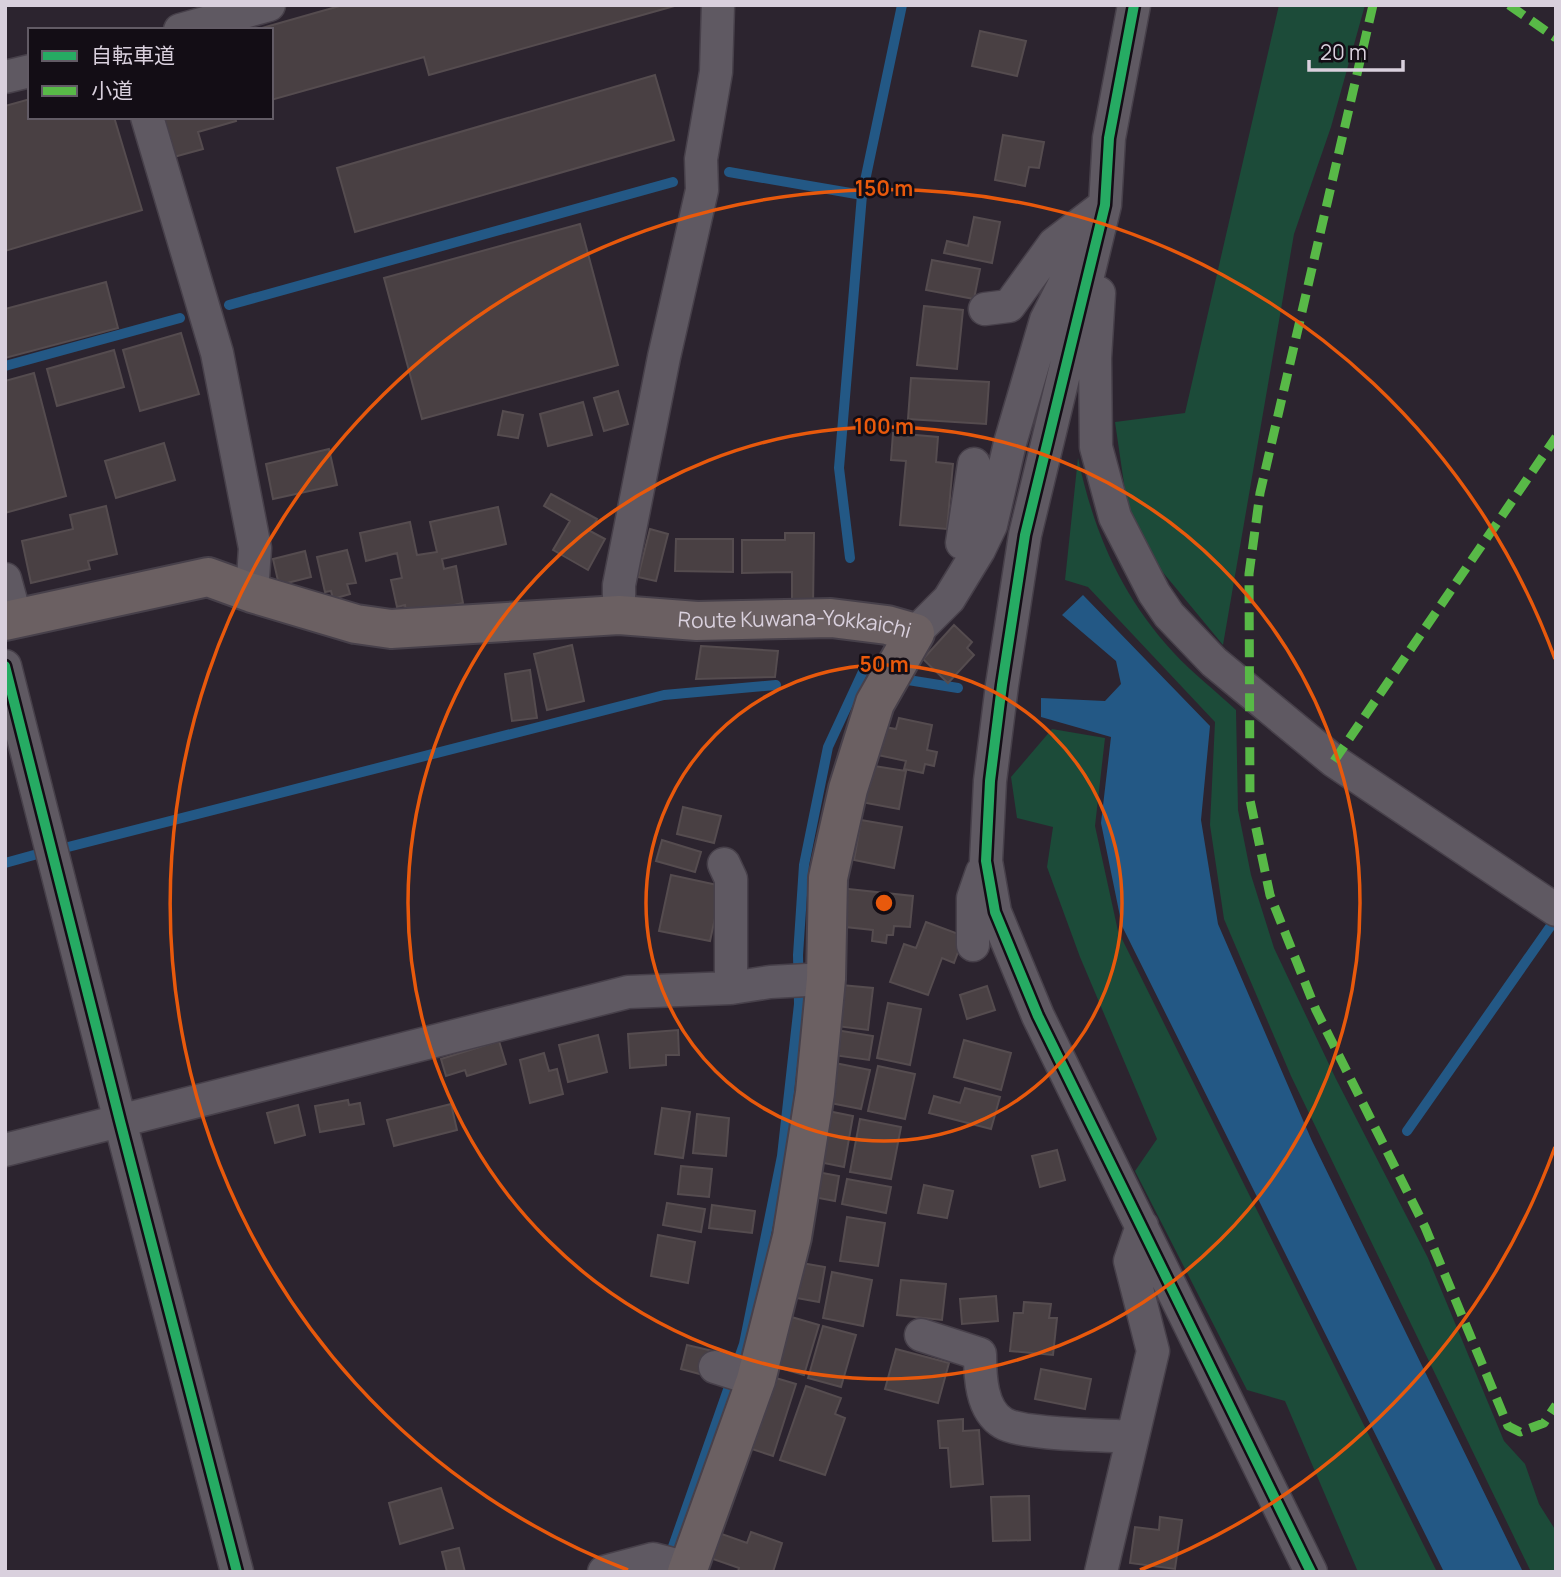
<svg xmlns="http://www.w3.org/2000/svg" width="1561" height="1577" viewBox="0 0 1561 1577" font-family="Manrope,'Noto Sans JP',sans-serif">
  <rect width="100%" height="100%" fill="#2c242f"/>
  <!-- green -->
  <path fill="#1c4b39" d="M1279,5H1365L1331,127L1294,234L1223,645L1156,564L1128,511L1115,422L1185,413Z
    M1078,458C1094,533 1121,595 1173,652C1192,673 1216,691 1236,710L1238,810L1251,875L1274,948L1336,1079L1428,1258L1504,1441L1525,1464L1539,1504L1556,1531V1572H1531L1291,1076L1224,919L1210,825L1215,722L1088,587L1065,580Z
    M1052,729L1105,738L1095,826L1118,931L1437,1572H1358L1285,1401L1247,1390L1135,1171L1157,1139L1080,957L1047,867L1053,827L1017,818L1011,777Z"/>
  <!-- water -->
  <path fill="#235885" d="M1083,595L1210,726L1201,820L1218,924L1312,1141L1523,1572H1444L1122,926L1101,823L1111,737L1041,717V698L1105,701L1121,684L1116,661L1062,615Z"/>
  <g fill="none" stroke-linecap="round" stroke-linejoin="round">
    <!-- stream -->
    <path stroke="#235885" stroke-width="10" d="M729,172L862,195
      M229,305L673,182
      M5,366L180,318
      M850,558L839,468L862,195L902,5
      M908,680L958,688
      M68,847L664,695L776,685
      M5,863L34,855
      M1407,1131L1550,927
      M669,1558L744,1344L782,1156L799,1004L798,955L804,865L828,747L867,663"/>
  </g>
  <!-- building -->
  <path fill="#494043" stroke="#554c4f" stroke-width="2" d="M343,5H678L429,75L424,57L271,100V30H255Z
    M980,31L1026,41L1017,76L972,66Z
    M655,75L674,140L355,232L337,168Z
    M30,99V117H114L142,210L5,251V106Z
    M159,117H235L236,121L198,132L203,149L170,158Z
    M1003,135L1044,142L1039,168L1029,167L1025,186L995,180Z
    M974,217L1000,222L992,263L944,253L947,241L968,246Z
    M580,224L618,365L422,419L384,278Z
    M932,260L980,269L974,299L926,290Z
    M106,282L118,328L5,358V309Z
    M924,306L963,310L957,369L917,365Z
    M181,333L199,394L140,411L123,350Z
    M114,350L124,387L57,406L47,369Z
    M34,373L66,496L5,513V381Z
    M911,378L989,382L986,424L908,419Z
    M618,391L628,424L604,431L594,398Z
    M583,402L592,435L548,446L540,414Z
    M503,411L523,415L518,438L498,435Z
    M893,433L938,437L936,462L953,464L947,529L900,525L906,461L891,460Z
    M164,443L175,480L116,498L105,461Z
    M329,449L337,485L273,499L266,464Z
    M551,494L597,519L590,531L605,539L588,570L553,550L570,521L544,506Z
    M106,506L117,554L88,561L90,569L31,583L22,541L73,529L70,515Z
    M498,507L506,544L442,559L444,569L456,566L463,603L407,615L405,605L397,607L391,580L402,578L397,553L366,561L360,533L410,522L417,555L437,552L430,522Z
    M650,529L668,534L656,581L638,577Z
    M785,533H814L813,608H792V572L742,573V540H785Z
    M676,539H733V572L675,571Z
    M347,550L356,583L347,584L350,594L333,599L331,591L325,592L317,557Z
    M305,551L311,577L279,585L273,559Z
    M954,625L972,642L967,648L974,655L948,683L923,659Z
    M572,645L584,701L547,710L534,654Z
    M701,646L778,651L775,677L696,679Z
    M530,670L537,718L512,721L505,674Z
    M899,718L932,725L927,750L937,752L934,766L925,764L923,773L904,769L906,761L873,754L879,726L896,729Z
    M868,765L906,771L899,809L861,802Z
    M683,807L721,816L714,843L677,834Z
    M861,820L902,827L894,868L854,860Z
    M662,840L701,852L695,872L656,861Z
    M671,875L722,886L710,941L659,931Z
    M839,888L913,896L910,927L894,926L893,935H887L886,943L872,941L873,930L836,926Z
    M926,922L964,936L954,963L942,958L928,995L890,982L904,944L916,948Z
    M841,985L873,988L868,1030L836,1026Z
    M987,986L995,1010L967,1019L960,995Z
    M888,1003L921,1009L910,1065L877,1058Z
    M678,1030L679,1055H666V1065L630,1068L628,1034Z
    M836,1030L873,1036L869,1060L833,1055Z
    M598,1035L607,1072L568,1082L559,1045Z
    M964,1040L1011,1053L1001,1090L954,1077Z
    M499,1041L506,1064L467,1076L465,1070L446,1076L441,1059Z
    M544,1053L549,1071L557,1069L563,1094L530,1103L520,1060Z
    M835,1063L870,1070L861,1109L825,1102Z
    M878,1066L915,1074L905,1119L868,1111Z
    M965,1088L1000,1097L991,1129L929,1113L934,1096L960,1103Z
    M348,1100L349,1105L360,1103L364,1124L320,1132L315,1106Z
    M451,1104L457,1130L394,1146L387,1120Z
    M298,1105L305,1135L275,1143L267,1113Z
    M662,1108L690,1112L683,1158L655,1154Z
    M828,1111L853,1116L844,1167L819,1162Z
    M697,1114L729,1118L726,1156L693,1153Z
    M860,1119L901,1127L891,1179L850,1172Z
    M1057,1150L1065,1180L1040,1187L1032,1156Z
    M681,1166L712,1169L709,1197L678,1194Z
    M812,1171L839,1176L835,1201L808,1196Z
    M847,1179L891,1187L886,1213L842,1204Z
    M924,1185L953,1191L947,1218L918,1213Z
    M667,1203L705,1209L701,1232L663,1225Z
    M712,1205L755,1211L752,1233L709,1228Z
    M847,1217L885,1223L878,1266L840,1261Z
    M658,1235L695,1242L688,1283L651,1276Z
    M796,1262L825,1267L819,1302L791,1297Z
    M832,1272L872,1280L863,1326L823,1318Z
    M901,1280L946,1284L942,1320L897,1315Z
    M996,1296L998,1321L962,1324L960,1299Z
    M1024,1302L1051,1304L1049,1318H1057L1053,1355L1010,1351L1014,1313H1023Z
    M788,1316L819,1325L804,1375L773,1366Z
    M823,1326L856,1335L841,1387L808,1378Z
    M687,1345L713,1351L707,1376L681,1369Z
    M896,1349L949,1363L938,1403L885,1389Z
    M1041,1369L1091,1379L1085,1409L1035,1399Z
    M769,1376L796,1384L773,1456L746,1447Z
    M806,1386L841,1398L835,1414L845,1418L825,1475L780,1460Z
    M963,1419V1431L979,1430L983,1484L951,1487L948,1448H940L938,1421Z
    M441,1488L453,1528L400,1544L389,1503Z
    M1029,1496L1030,1540L993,1541L991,1497Z
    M1160,1517L1182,1520L1175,1569L1130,1563L1135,1527L1159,1530Z
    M751,1532L782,1543L773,1572H738L739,1568L710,1558L719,1533L747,1543Z
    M459,1548L465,1572H447L442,1552Z"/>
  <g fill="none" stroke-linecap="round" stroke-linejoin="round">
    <!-- minor casing -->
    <g stroke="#47404a" stroke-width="35">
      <path id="minor" d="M1134,5L1109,138L1105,205L1025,535L1002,685L990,781L986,861L995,912L1038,1016L1311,1572
        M180,30L269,5
        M5,77L30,71
        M147,117L217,353L255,548L252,593
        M1099,293L1095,358L1096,447L1115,517L1154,593L1169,615L1214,662L1334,761L1556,910
        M985,309L1009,306L1054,244L1105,205
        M974,464L962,543L979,550
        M5,579L16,619
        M619,615V585L664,357L702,190L701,159L716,72L718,5
        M915,633L949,599L979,550L991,525L1010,443L1046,320L1080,253
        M5,666L120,1121L237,1572
        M724,864L731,879V988
        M973,945V898L982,872
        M5,1150L628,992L731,988L770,982L826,979
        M921,1335L980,1354C980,1376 981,1410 1003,1423C1022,1435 1105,1435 1132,1437
        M715,1367L756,1380
        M604,1572L653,1559L688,1568
        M1101,1572L1153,1351L1130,1261L1142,1226"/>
    </g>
    <!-- major casing -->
    <g stroke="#47404a" stroke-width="42">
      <g id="major">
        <path id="s1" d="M5,621L208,577L252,593L356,624L391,629L619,615L697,621L831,618L887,625L915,633L875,703L848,789L828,878L826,979L815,1093L792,1237L756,1380L687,1572"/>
      </g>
    </g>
    <!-- minor -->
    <use href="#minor" stroke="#5f5962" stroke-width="32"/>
    <!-- major -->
    <use href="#major" stroke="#6b6062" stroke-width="38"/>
    <!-- quiet -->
    <path stroke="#58b947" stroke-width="9" stroke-dasharray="18 9" stroke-linecap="butt" d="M1373,5L1260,493L1249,574L1250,800L1270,895L1316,1010L1425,1227L1508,1426L1520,1432L1544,1423L1556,1405
      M1509,5L1556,38
      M1334,761L1556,437"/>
    <!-- cycleway casing -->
    <g stroke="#130d15" stroke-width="15">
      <path id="cycleway" d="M1134,5L1109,138L1105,205L1025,535L1002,685L990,781L986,861L995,912L1038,1016L1311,1572
        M5,666L120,1121L237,1572"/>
    </g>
    <!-- cycleway -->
    <use href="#cycleway" stroke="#26ab63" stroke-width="10"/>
  </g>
  <!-- distance rings -->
  <g fill="none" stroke="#e8590c" stroke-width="3.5">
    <circle cx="884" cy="903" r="238"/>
    <circle cx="884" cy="903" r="476"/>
    <path d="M1555 1147A714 714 0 0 1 1140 1570M628 1570A714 714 0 1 1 1555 659"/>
  </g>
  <g text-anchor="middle" stroke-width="5" stroke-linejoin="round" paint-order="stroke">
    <!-- street labels -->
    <g font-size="21" fill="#d9d0dd" stroke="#130d15">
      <text dy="7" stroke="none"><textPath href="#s1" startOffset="803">Route Kuwana-Yokkaichi</textPath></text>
    </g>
  </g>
  <circle cx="884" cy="903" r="10" fill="#e8590c" stroke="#130d15" stroke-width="3.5"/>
  <g font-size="21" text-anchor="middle" font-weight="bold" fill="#e8590c" stroke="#130d15" stroke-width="5" stroke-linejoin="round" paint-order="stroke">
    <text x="884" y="196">150 m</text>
    <text x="884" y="434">100 m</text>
    <text x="884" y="672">50 m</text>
  </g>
  <!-- border -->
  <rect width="1561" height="1577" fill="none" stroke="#d9d0dd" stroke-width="14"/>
  <!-- legend -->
  <rect x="28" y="28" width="245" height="91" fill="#130d15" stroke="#625b65" stroke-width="2"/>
  <rect x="42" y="51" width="35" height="10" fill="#26ab63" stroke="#625b65" stroke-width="2"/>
  <text x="91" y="63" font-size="21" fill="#d9d0dd">自転車道</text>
  <rect x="42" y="86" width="35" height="10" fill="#58b947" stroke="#625b65" stroke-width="2"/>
  <text x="91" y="98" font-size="21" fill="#d9d0dd">小道</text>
  <!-- scale -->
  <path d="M1309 60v10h94v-10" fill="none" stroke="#d9d0dd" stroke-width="3.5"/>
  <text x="1320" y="60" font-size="21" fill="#d9d0dd" stroke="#130d15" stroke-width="5" paint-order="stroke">20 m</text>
</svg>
